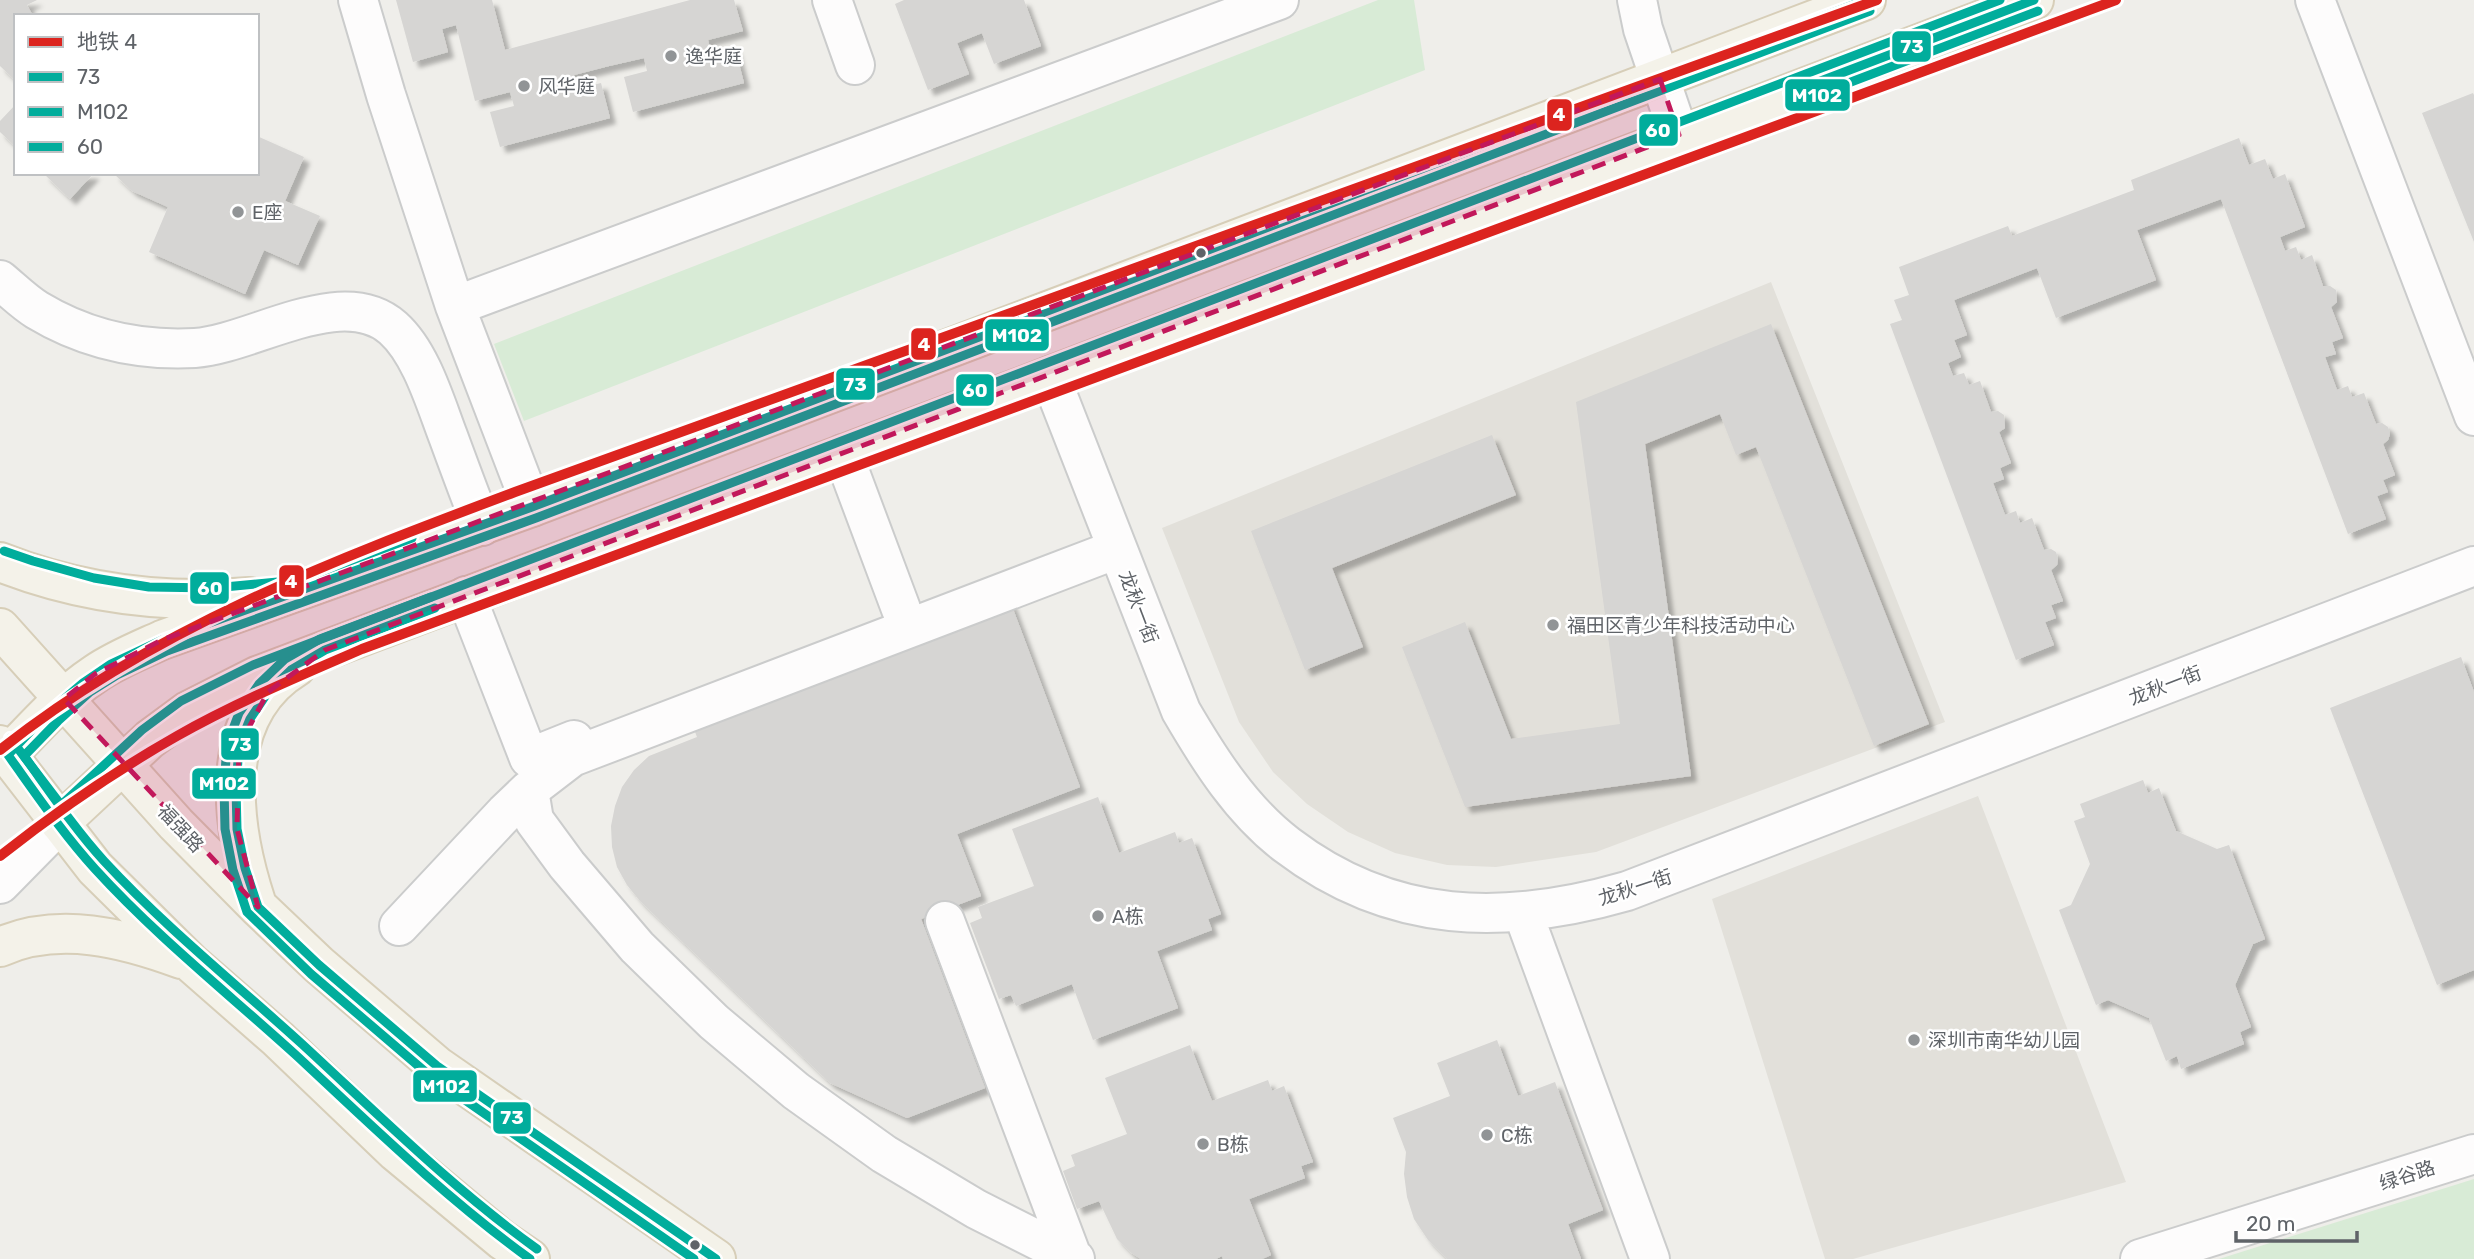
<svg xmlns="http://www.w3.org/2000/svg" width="2474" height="1259" viewBox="0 0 2474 1259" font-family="Rubik,'Noto Sans SC',sans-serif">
  <defs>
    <filter id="shadow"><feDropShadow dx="6" dy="6" stdDeviation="2" flood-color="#0004"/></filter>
  </defs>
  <rect width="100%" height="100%" fill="#efeeea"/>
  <!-- education -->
  <path fill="#e2e0da" d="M1771,282L1945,722L1596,852L1496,867L1447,865L1395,853L1348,832L1307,804L1273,772L1239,722L1162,528Z
    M1978,796L2126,1182L1853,1259H1825L1712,899Z"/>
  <!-- green -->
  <path fill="#d8ebd6" d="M1378,0H1414L1425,70L524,421L494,344Z
    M2474,1179V1259H2219Z"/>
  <!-- building -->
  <path fill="#d6d5d3" filter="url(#shadow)" d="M0,0H37L27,5L33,16H16V81L0,66Z
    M396,0H492L505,50L690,0H734L743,31L708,40L711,54L735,48L744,83L633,112L624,77L647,71L644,58L609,66L574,75L577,89L601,83L610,118L500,147L490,112L514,106L510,92L475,101L456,25L442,29L448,52L413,62Z
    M904,0H1024L1041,46L994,64L982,33L957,43L969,74L928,90L895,4Z
    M2473,93L2474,95V242L2422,113Z
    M16,104V147L0,132V121Z
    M257,136L304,157L285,201L320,216L298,265L264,250L245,294L149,252L168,207L132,191L113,173H257Z
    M2239,138L2249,165L2265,159L2273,179L2285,174L2305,227L2280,237L2285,251L2296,247L2301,260L2312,255L2323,286H2330L2336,290L2337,302L2331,307L2343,338L2332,342L2336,354L2325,357L2337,390L2348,386L2352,397L2364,393L2376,424L2382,423L2388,427L2390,434L2388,440L2383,444L2395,475L2383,480L2388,492L2377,496L2386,519L2348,534L2221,199L2137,230L2156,280L2056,318L2037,268L1954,300L1967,335L1954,340L1961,357L1948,363L1953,376L1964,373L1969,385L1980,381L1991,412L1998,411L2004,415L2005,428L1999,432L2011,463L2000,468L2004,479L1993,483L2005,515L2016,511L2020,523L2032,518L2044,550L2051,549L2056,552L2058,559L2057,565L2051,570L2063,601L2051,605L2056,618L2045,622L2054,645L2016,660L1890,324L1902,320L1894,300L1909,295L1899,267L2008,226L2012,236L2134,190L2131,180Z
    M43,173H94L70,199Z
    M1771,324L1929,724L1874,746L1756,447L1736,455L1720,414L1645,444L1691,776L1465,807L1402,647L1465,622L1511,739L1620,724L1576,402Z
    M1492,435L1516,495L1332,568L1363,647L1305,670L1251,531Z
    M1010,601L1080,787L957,834L981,896L921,919L985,1088L907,1118L830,1083L640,901L627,885L617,867L612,847L611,826L615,806L622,787L634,770L649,756L697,737L692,724Z
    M2461,657L2474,692V970L2437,985L2330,708Z
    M2143,780L2148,793L2159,788L2176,831L2217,849L2229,845L2265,939L2253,944L2235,985L2251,1027L2240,1032L2244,1044L2181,1069L2177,1056L2166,1061L2149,1018L2108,1000L2096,1005L2059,910L2071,905L2090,864L2074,821L2085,817L2080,804Z
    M1098,797L1119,853L1175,832L1179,843L1192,838L1221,914L1208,919L1212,930L1157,951L1178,1008L1093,1040L1072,984L1016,1006L1011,995L999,999L970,923L982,918L978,907L1034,886L1012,829Z
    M1497,1040L1518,1096L1555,1082L1603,1210L1568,1224L1581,1259H1447L1428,1240L1414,1219L1407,1197L1404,1174L1406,1152L1393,1118L1450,1096L1437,1063Z
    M1190,1045L1212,1101L1268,1080L1272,1091L1284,1086L1313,1162L1301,1166L1305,1178L1249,1199L1271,1255L1262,1259H1223L1222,1256L1216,1259H1141L1130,1252L1117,1239L1099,1201L1077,1209L1063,1171L1075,1166L1071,1155L1127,1134L1105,1078Z"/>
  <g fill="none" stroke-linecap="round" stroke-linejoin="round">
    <!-- minor casing -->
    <g stroke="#cbcccc" stroke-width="42">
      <path id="minor" d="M358,0L386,95L455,306L532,507
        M832,0L855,65
        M1637,0L1643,29L1679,135
        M2315,0L2474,416
        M0,280C12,290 24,302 37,310C85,339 139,351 195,348C253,344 342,283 393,328C421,353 435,402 448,436C459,466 470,496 482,526
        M455,306L1279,0
        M1050,376L1181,711C1209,759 1241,810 1287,845C1392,925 1505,926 1627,891L2474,566
        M843,454L901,609
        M466,596L529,758L574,740
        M529,790L534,820L567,865L637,947L714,1022L796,1091L884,1154L976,1209L1075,1259
        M0,884L60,823
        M1523,913L1650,1259
        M945,921L1072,1257
        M399,926L505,813L529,790L572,757L1117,549
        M2140,1259L2474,1154"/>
    </g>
    <!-- major casing -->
    <g stroke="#d7ceb8" stroke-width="42">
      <path id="major" d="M0,562C81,594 164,604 250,597
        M0,628L176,824L258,907L319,965L437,1066L716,1259
        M0,745L95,868L190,962L278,1039L396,1152L502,1240L530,1259
        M8,755C35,727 62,696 95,674C115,660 140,650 162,640L532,507L1866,0
        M60,823L150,739L188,711L257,676L1050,376L2034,0
        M256,902C231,826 215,716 296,667
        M0,947C59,921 124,938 181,959"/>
    </g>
    <!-- minor -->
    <use href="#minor" stroke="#fdfcfc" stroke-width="38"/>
    <!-- major -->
    <use href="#major" stroke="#f4f2e9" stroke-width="38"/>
    <!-- bus-1 casing -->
    <g stroke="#fff" stroke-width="14">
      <path id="bus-1" d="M1789,93L2034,0
        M435,608L325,650L291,670L268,692L250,719L239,746L236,788L237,829L245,868L258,907L319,965L437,1066L716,1259
        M530,1259C446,1198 373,1127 298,1057C230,995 157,937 95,869C63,834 36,794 8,755L49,712L83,683L111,664L162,640L532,507L1866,0"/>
    </g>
    <!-- bus-2 casing -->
    <g stroke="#fff" stroke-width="14">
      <path id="bus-2" d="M1793,104L2038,11
        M431,597L320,639L285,659L259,684L239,713L227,745L224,787L225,829L233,870L247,912L311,974L429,1075L694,1259
        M537,1249C452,1188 379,1115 302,1044C236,984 165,927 104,861C74,828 50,792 24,756L58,721L90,692L117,675L167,651L536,518L1870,11"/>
    </g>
    <!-- bus-3 casing -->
    <g stroke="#fff" stroke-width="14">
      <path id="bus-3" d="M4,551L33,561L94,578L149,587L214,588L298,580L412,538
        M10,738L61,805L142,730L181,701L253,665L2000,0"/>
    </g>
    <!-- bus-1 -->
    <use href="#bus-1" stroke="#01ad9c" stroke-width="9"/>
    <!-- bus-2 -->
    <use href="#bus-2" stroke="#01ad9c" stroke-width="9"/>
    <!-- bus-3 -->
    <use href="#bus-3" stroke="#01ad9c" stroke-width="9"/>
    <!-- metro-1 casing -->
    <g stroke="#fff" stroke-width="16">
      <path id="metro-1" d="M0,750C153,628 334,560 515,492L1877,0
        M0,856C56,812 115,771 177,736C237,702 300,676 362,649L2116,0"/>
    </g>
    <!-- metro-1 -->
    <use href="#metro-1" stroke="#dc241f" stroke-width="10"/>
  </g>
  <!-- marked area -->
  <path fill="#c2185b" fill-opacity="0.2" stroke="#c2185b" stroke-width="5" stroke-dasharray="14 9" stroke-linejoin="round" d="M1660,79L1679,135L325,650L268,692L239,746L237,829L258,907L64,699L95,674L162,640Z"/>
  <!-- markers -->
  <g fill="#919496" stroke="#fff" stroke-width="2.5">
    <circle cx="671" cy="56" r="7"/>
    <circle cx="524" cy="86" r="7"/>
    <circle cx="238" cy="212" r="7"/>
    <circle cx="1553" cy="625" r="7"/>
    <circle cx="1098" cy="916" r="7"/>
    <circle cx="1914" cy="1040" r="7"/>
    <circle cx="1487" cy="1135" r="7"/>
    <circle cx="1203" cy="1144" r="7"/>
  </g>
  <g fill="#5f6368" stroke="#fff" stroke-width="2.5">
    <circle cx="1201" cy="253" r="6"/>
    <circle cx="695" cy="1245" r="6"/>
  </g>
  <g text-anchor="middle" stroke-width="5" stroke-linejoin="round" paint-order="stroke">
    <!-- poi labels -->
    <g font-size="19" fill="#5f6368" stroke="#fff" text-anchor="start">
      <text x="685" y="63">逸华庭</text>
      <text x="538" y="93">风华庭</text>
      <text x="252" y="219">E座</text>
      <text x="1567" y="632">福田区青少年科技活动中心</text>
      <text x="1112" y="923">A栋</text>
      <text x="1928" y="1047">深圳市南华幼儿园</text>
      <text x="1501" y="1142">C栋</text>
      <text x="1217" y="1151">B栋</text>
    </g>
    <!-- street labels -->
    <g font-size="19" fill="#5f6368" stroke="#fff">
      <text transform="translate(1139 607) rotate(69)" y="7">龙秋一街</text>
      <text transform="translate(2165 685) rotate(-21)" y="7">龙秋一街</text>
      <text transform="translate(181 828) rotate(47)" y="7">福强路</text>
      <text transform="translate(1635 887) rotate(-18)" y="7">龙秋一街</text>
      <text transform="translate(2407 1175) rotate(-18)" y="7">绿谷路</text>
    </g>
  </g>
  <g stroke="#fff" stroke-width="2.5">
    <rect x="1891" y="30" width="41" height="33" rx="7" fill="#01ad9c"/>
    <rect x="1784" y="78" width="67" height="34" rx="7" fill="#01ad9c"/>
    <rect x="1546" y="98" width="27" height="34" rx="7" fill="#dc241f"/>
    <rect x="1638" y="113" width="41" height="34" rx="7" fill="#01ad9c"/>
    <rect x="984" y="318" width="66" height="34" rx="7" fill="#01ad9c"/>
    <rect x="910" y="327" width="27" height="34" rx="7" fill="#dc241f"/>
    <rect x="835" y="367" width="41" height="34" rx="7" fill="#01ad9c"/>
    <rect x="955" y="373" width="40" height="34" rx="7" fill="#01ad9c"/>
    <rect x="278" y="564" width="27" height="34" rx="7" fill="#dc241f"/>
    <rect x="189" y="571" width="41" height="34" rx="7" fill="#01ad9c"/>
    <rect x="220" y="727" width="40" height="34" rx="7" fill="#01ad9c"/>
    <rect x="191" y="767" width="66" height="33" rx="7" fill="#01ad9c"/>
    <rect x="412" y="1069" width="66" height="34" rx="7" fill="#01ad9c"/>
    <rect x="492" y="1101" width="40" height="34" rx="7" fill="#01ad9c"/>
  </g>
  <g font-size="19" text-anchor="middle" font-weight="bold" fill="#fff">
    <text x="1912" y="53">73</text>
    <text x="1817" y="102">M102</text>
    <text x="1559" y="121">4</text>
    <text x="1658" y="137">60</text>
    <text x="1017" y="342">M102</text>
    <text x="924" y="351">4</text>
    <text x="855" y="391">73</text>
    <text x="975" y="397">60</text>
    <text x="291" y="588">4</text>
    <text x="210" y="595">60</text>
    <text x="240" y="751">73</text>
    <text x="224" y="790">M102</text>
    <text x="445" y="1093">M102</text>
    <text x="512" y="1124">73</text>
  </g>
  <!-- legend -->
  <rect x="14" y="14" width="245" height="161" fill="#ffffff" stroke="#bfc1c3" stroke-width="2"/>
  <rect x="28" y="37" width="35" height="10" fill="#dc241f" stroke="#bfc1c3" stroke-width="2"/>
  <text x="77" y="49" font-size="21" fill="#5f6368">地铁 4</text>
  <rect x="28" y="72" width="35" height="10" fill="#01ad9c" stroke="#bfc1c3" stroke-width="2"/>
  <text x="77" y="84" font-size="21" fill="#5f6368">73</text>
  <rect x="28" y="107" width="35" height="10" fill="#01ad9c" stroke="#bfc1c3" stroke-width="2"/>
  <text x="77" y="119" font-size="21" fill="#5f6368">M102</text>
  <rect x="28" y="142" width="35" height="10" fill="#01ad9c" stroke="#bfc1c3" stroke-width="2"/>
  <text x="77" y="154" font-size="21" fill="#5f6368">60</text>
  <!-- scale -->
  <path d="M2236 1231v10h121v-10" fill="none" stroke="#5f6368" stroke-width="3.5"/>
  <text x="2246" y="1231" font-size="21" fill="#5f6368" stroke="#ffffff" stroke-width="5" paint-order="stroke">20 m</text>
</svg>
